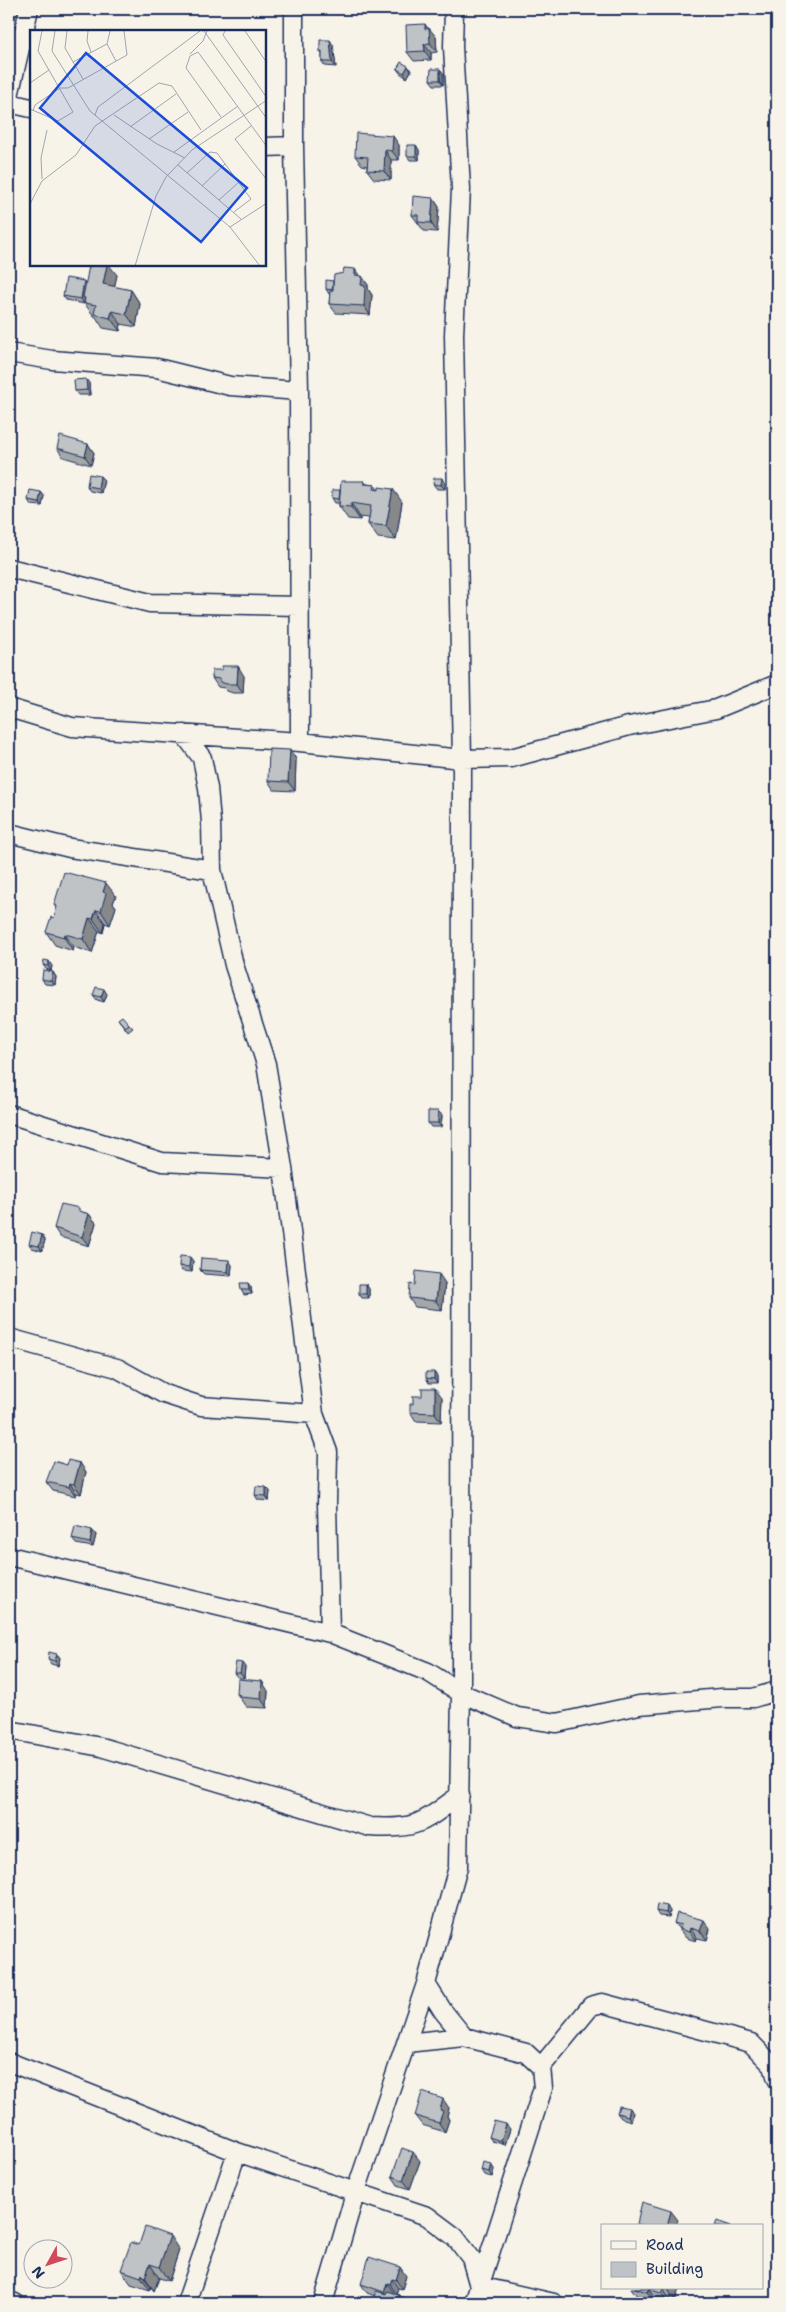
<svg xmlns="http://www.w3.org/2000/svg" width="786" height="2312" viewBox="0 0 786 2312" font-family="'Shantell Sans',sans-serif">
  <rect width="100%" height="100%" fill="#f7f3e8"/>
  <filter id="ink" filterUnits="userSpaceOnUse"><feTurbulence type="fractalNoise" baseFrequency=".02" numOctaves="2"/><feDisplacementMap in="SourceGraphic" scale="10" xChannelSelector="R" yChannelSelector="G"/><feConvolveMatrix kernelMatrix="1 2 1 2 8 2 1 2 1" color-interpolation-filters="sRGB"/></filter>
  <g filter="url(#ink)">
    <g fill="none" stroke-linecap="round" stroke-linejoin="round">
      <!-- minor casing -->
      <g stroke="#1b2f5e" stroke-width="21">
        <path id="minor" d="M294,9V146L299,391L300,742
          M9,96L29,9
          M9,103L31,108
          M265,147L294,146
          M9,353L52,360L157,368L230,386L299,391
          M9,568L150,603L299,606
          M9,708L72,727L300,742L462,759L511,758L629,726L716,709L777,684
          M184,734L202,758L208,788L211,822L212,870L234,965L266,1064L283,1168L314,1414L328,1452L327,1504L330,1633
          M9,833L70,848L212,870
          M9,1114L162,1162L283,1168
          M9,1338L117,1368L164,1394L201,1406L314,1414
          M9,1556L330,1633L428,1672L461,1693L517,1717L557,1723L639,1705L722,1698H753L777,1691
          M9,1730L101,1747L370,1827C418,1830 423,1822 460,1795
          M426,1984L443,2011L464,2037L526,2053L541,2067
          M406,2043L464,2037
          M9,2062L237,2152L427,2216L455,2237L471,2258L479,2286L554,2303
          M9,2301L15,2303
          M186,2303L237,2152
          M323,2303L355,2194L426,1984L458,1867L461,1693L462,759L454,335L461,189L453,47L454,9
          M474,2303L543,2088L541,2067L591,2006L602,2003L751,2043L773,2066L777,2079"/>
      </g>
      <!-- minor -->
      <use href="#minor" stroke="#f7f3e8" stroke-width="18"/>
    </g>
    <!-- wall -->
    <path fill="#a5a8a9" stroke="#1b2f5e" d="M428,28L436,37L437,52L431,53V60L414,61L407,52Z
      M333,45L336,67L325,66L322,62V54L320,52Z
      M408,66L411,71L407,78L400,73L397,69Z
      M440,69L443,73V85H434L430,80Z
      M399,145V160H391V180L374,179L367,170V166L362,165L355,156Z
      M416,145L419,150V160H410L407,156Z
      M433,198L439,207L437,232L424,231L412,215Z
      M117,275L114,287L131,290L140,304L136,327L121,324L120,331L103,328L96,317L94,316L84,303V304L66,300L63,296L86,283Z
      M360,276L368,285V289L372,295L370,315L336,313L329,304L330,294H329L326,289Z
      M89,383L90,395H78L75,391Z
      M88,444L94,453L91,465L63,457L57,448Z
      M104,480L101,493L90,491L87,486Z
      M364,481L367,484L375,485L378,490L402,502L396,540L378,538L368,524L369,518L360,517V520L348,519L339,506V503H335L332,498L340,490Z
      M445,483V489H437L433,484Z
      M41,492L44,496L42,506L31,505L28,500Z
      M244,676L243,693H233L227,691L224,688L218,687L212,678Z
      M290,750L296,759L295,791L274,790L268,781Z
      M116,896L113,903L116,907L110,925L105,923L103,933L99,931L92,953L74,947L73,951L55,945L46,932L54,918L57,909L54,905Z
      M43,965L52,966L51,971L46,969Z
      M53,972L56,977L55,985L45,984L42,979Z
      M107,994L104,1002L97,1000L93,995Z
      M118,1019L129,1024L133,1028L128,1032Z
      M438,1111L442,1115L441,1127H431L428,1123Z
      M82,1212L89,1214L96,1223L89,1246L60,1237L54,1228Z
      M42,1235L45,1240L42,1251L32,1248L29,1244Z
      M193,1261L192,1272L182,1271L179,1266Z
      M232,1265L231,1276L204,1274L200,1270Z
      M445,1283L442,1310L415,1307L409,1298L415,1285Z
      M366,1284L369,1289V1298H362L359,1294Z
      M251,1287L252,1294L244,1295L241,1290Z
      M437,1376V1383H429L426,1378Z
      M442,1397L441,1422L416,1421L410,1412L413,1404Z
      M80,1463L86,1472L81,1494L76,1493V1496L53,1491L46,1482L67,1465Z
      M270,1491L269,1501L258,1500L255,1495Z
      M92,1530L96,1535L93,1547L76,1544L72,1539Z
      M57,1654L60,1658L58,1666L51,1664L48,1659Z
      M245,1667L244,1678H238L234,1673Z
      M268,1691L267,1708L246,1707L237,1694Z
      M656,1911H670L669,1917L659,1916Z
      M674,1923L710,1929L707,1940L697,1938L696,1941L686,1938Z
      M449,2108L447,2116L449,2120L445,2132L422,2125L415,2116Z
      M617,2113H633L631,2121L621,2118Z
      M510,2129L505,2145L492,2141L489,2137Z
      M420,2161L410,2189L398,2185L392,2176Z
      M494,2169L492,2177L484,2175L481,2170Z
      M139,2245L179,2250L169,2281L159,2278L154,2291L151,2287L150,2290L131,2284L121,2270Z
      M406,2276L402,2289L398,2288L396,2294L399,2295L402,2298L421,2303L375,2296L367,2293L361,2284Z
      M631,2288H679V2289L675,2301L669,2298L668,2302L655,2298L654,2301L637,2296Z"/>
    <!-- shaded-wall -->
    <path fill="#86888a" stroke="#1b2f5e" d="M425,24L429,30V28L436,37L437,52L430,43L425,29Z
      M330,40L333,45L336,67L332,62Z
      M424,44L431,53V60L425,51Z
      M408,66L411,71L407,78L404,73Z
      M440,69L443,73V85L440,80Z
      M393,136L399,145V160L392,151Z
      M416,145L419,150V160L416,156Z
      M385,150L391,160V180L384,171Z
      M433,198L439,207L437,232L431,223Z
      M107,265H109L117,275L112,298L103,284Z
      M355,269L361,278L362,276L368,285V289L372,295L370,315L364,306L355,275Z
      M84,281L87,285L83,297L85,300L84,304L81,299Z
      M131,290L140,304L136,327L126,314Z
      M112,311L121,324L120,331L110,318Z
      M86,379L89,383L90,395L87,390Z
      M88,444L94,453L91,465L85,456Z
      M100,476L104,480L101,493L98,488Z
      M442,478L445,483V489L441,485Z
      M393,489L402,502L396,540L386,526Z
      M41,492L44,496L42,506L39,502Z
      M351,503L360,517V520L351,507Z
      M238,666L244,676L243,693L237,684Z
      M290,750L296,759L295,791L288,782Z
      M106,883L116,896L113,903L116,907L110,925L101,911L103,892Z
      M96,910L105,923L103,933L93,919Z
      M89,918L99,931L92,953L83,939Z
      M65,934L74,947L73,951L64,937Z
      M49,961L52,966L51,971L48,966Z
      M53,972L56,977L55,985L51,981Z
      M104,989L107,994L104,1002L101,997Z
      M438,1111L442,1115L441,1127L438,1123Z
      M89,1214L96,1223L89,1246L82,1237Z
      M42,1235L45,1240L42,1251L39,1246Z
      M190,1257L193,1261L192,1272L189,1267Z
      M229,1260L232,1265L231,1276L228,1272Z
      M439,1274L445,1283L442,1310L436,1301Z
      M248,1283L251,1287L252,1294L249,1290Z
      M366,1284L369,1289V1298L366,1294Z
      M434,1372L437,1376V1383L434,1379Z
      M435,1388L442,1397L441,1422L435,1413Z
      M80,1463L86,1472L81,1494L74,1484Z
      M70,1483L76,1493V1496L69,1487Z
      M266,1487L270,1491L269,1501L266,1496Z
      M92,1530L96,1535L93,1547L90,1543Z
      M57,1654L60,1658L58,1666L55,1661Z
      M242,1663L245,1667L244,1678L240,1673Z
      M262,1681L268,1691L267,1708L261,1699Z
      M667,1906L670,1911L669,1917L666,1913Z
      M704,1920L710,1929L707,1940L700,1931Z
      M690,1928L697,1938L696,1941L689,1932Z
      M443,2099L449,2108L447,2116L449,2120L445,2132L439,2123L440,2110Z
      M630,2108L633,2113L631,2121L628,2116Z
      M506,2124L510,2129L505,2145L501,2141Z
      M413,2152L420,2161L410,2189L403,2180Z
      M491,2164L494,2169L492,2177L489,2172Z
      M671,2211L678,2220L676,2226H667Z
      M170,2236L179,2250L169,2281L159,2267Z
      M150,2264L159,2278L154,2291L145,2277Z
      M400,2267L406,2276L402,2289L396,2280Z
      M142,2274L151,2287L150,2290L141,2277Z
      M392,2279L398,2288L396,2294L390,2284Z
      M387,2283L393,2292L390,2301L384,2292Z
      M670,2288L679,2289L675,2301L669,2291Z
      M648,2289L655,2298L654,2301L647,2292Z
      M663,2289L669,2298L668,2302L661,2293Z
      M399,2295L405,2303H396Z"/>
    <!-- building -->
    <path fill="#c0c3c5" stroke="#1b2f5e" d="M425,24V29L429,28L430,43L424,44L425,51L407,52L406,25Z
      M320,40H330L332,62H322V51L320,52Z
      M401,62L408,66L404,73L397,69Z
      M431,69H440V80H430Z
      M356,133L393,136L392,151L385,150L384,171L367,170L368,157L355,156Z
      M407,145H416V156H407Z
      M413,196L433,198L431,223L418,222V215H412Z
      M93,265H107L103,284L131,290L126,314L112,311L110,318L94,314L96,305L84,303L85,298L83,297L89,266H92Z
      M344,268L355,269V275L362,276L361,285L365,286L364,306L329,304L330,291H332L334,275L343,273Z
      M66,278L84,281L81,299L63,296Z
      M326,280L333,281V290L326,289Z
      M86,379L87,390L75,391L74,380Z
      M60,436L88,444L85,456L57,448Z
      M89,474L100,476L98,488L87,486Z
      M434,478H442L441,485L433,484Z
      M341,481H364V484L375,485L374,489L379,490V487L393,489L386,526L368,524L371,506L351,503V507L339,506Z
      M30,490L41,492L39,502L28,500Z
      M332,490H340L339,499L332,498Z
      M222,666H238L237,684H227L220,682V679L212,678V670H222Z
      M269,749L290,750L288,782L268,781Z
      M64,872L106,883L103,892L106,893L101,911L96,910L93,919L89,918L83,939L65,934L64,937L46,932L51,917L54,918L57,906L54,905Z
      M44,960L49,961L48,966L43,965Z
      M43,970L53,972L51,981L42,979Z
      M96,987L104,989L101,997L93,995Z
      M122,1016L129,1024L125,1027L118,1019Z
      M428,1111H438V1123H428Z
      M61,1204L79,1208V1211L89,1214L82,1237L54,1228Z
      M32,1232L42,1235L39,1246L29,1244Z
      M180,1256L190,1257L189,1267L179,1266Z
      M201,1258L229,1260L228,1272L200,1270Z
      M416,1271L439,1274L436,1301L409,1298L410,1284L415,1285Z
      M240,1283H248L249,1290H241Z
      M359,1284H366V1294H359Z
      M426,1372H434V1379L426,1378Z
      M422,1388H435V1413L410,1412V1404H413V1396H422Z
      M68,1460L80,1463L74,1484L70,1483L69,1487L46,1482L54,1461L67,1465Z
      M256,1486L266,1487V1496L255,1495Z
      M75,1526L92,1530L90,1543L72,1539Z
      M49,1652L57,1654L55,1661L48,1659Z
      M236,1662L242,1663L240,1673H234Z
      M238,1679L262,1681L261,1699L240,1697V1695L237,1694Z
      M657,1904L667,1906L666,1913L656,1911Z
      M677,1913L704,1920L700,1931L690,1928L689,1932L679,1929L681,1925L674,1923Z
      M422,2092L443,2099L440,2110L443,2111L439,2123L415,2116Z
      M619,2106L630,2108L628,2116L617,2113Z
      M494,2121L506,2124L501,2141L489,2137Z
      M402,2148L413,2152L403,2180L392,2176Z
      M483,2162L491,2164L489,2172L481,2170Z
      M642,2202L671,2211L667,2226H644L637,2224Z
      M717,2221L731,2226H715Z
      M145,2227L170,2236L159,2267L150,2264L145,2277L142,2274L141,2277L121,2270L131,2242L139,2245Z
      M369,2257L400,2267L396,2280L392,2279L390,2284L387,2283L384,2292L361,2284Z
      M635,2288H670L669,2291L663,2289L661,2293L648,2289L647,2292Z
      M376,2291L386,2294L387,2291L399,2295L396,2303H372Z
      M261,2297L281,2303H259Z
      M402,2297L421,2303H400Z
      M369,2299L373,2300L372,2303H367Z"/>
  </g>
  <!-- overview -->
  <g transform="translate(30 30)">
    <rect width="236" height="236" fill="#f7f3e8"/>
    <path fill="none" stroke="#9fa5b1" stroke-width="1" d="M25,1L22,21L60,81L200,197L230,236M37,1L35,18L53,49M58,1L57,11L61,22M80,1L77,14L86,31M174,1L237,89M195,1L193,5L237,68M215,1L237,33M160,24L173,11L177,1M43,32L77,14M0,53L19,40M0,79L28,91L43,82L8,21L12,1M3,81L5,75L30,58H38L97,25L94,1M65,85L68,77L170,1M84,85L127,114L155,128M191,87L156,38L160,26L168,22L237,117M221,96L205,109L237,150M100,97L146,64M119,109L158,82M144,122L208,76M148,135L211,189M157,143L180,122L187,123L221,169L204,182M12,149L11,128L17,100M172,156L195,134M189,170L209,152M0,174L12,151L46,125L65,96L129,53L142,56L171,100M200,197L237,173M105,236L126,166L136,147L162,120L237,70"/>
    <path fill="#1d4ed8" fill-opacity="0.15" stroke="#1d4ed8" stroke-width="2.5" d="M56,23L217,158L171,212L10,78Z"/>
    <rect width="236" height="236" fill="none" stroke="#1b2f5e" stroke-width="2.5"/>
  </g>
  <!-- margin -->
  <rect width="786" height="2312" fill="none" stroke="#f7f3e8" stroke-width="30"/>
  <rect x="15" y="15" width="756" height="2282" fill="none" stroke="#1b2f5e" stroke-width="2" filter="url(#ink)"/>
  <!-- legend -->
  <rect x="601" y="2224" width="162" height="65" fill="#f7f3e8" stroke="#9fa5b1"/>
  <rect x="611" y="2241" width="25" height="8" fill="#f7f3e8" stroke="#9fa5b1"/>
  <text x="646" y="2250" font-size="15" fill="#1b2f5e">Road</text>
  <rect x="611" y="2262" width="25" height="15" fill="#c0c3c5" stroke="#9fa5b1"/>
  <text x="646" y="2274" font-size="15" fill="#1b2f5e">Building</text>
  <!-- north arrow -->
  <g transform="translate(48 2264) rotate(230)"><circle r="24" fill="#f7f3e8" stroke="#9fa5b1"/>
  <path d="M0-4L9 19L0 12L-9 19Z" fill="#d1495b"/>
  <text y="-8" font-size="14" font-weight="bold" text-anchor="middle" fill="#1b2f5e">N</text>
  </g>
</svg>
